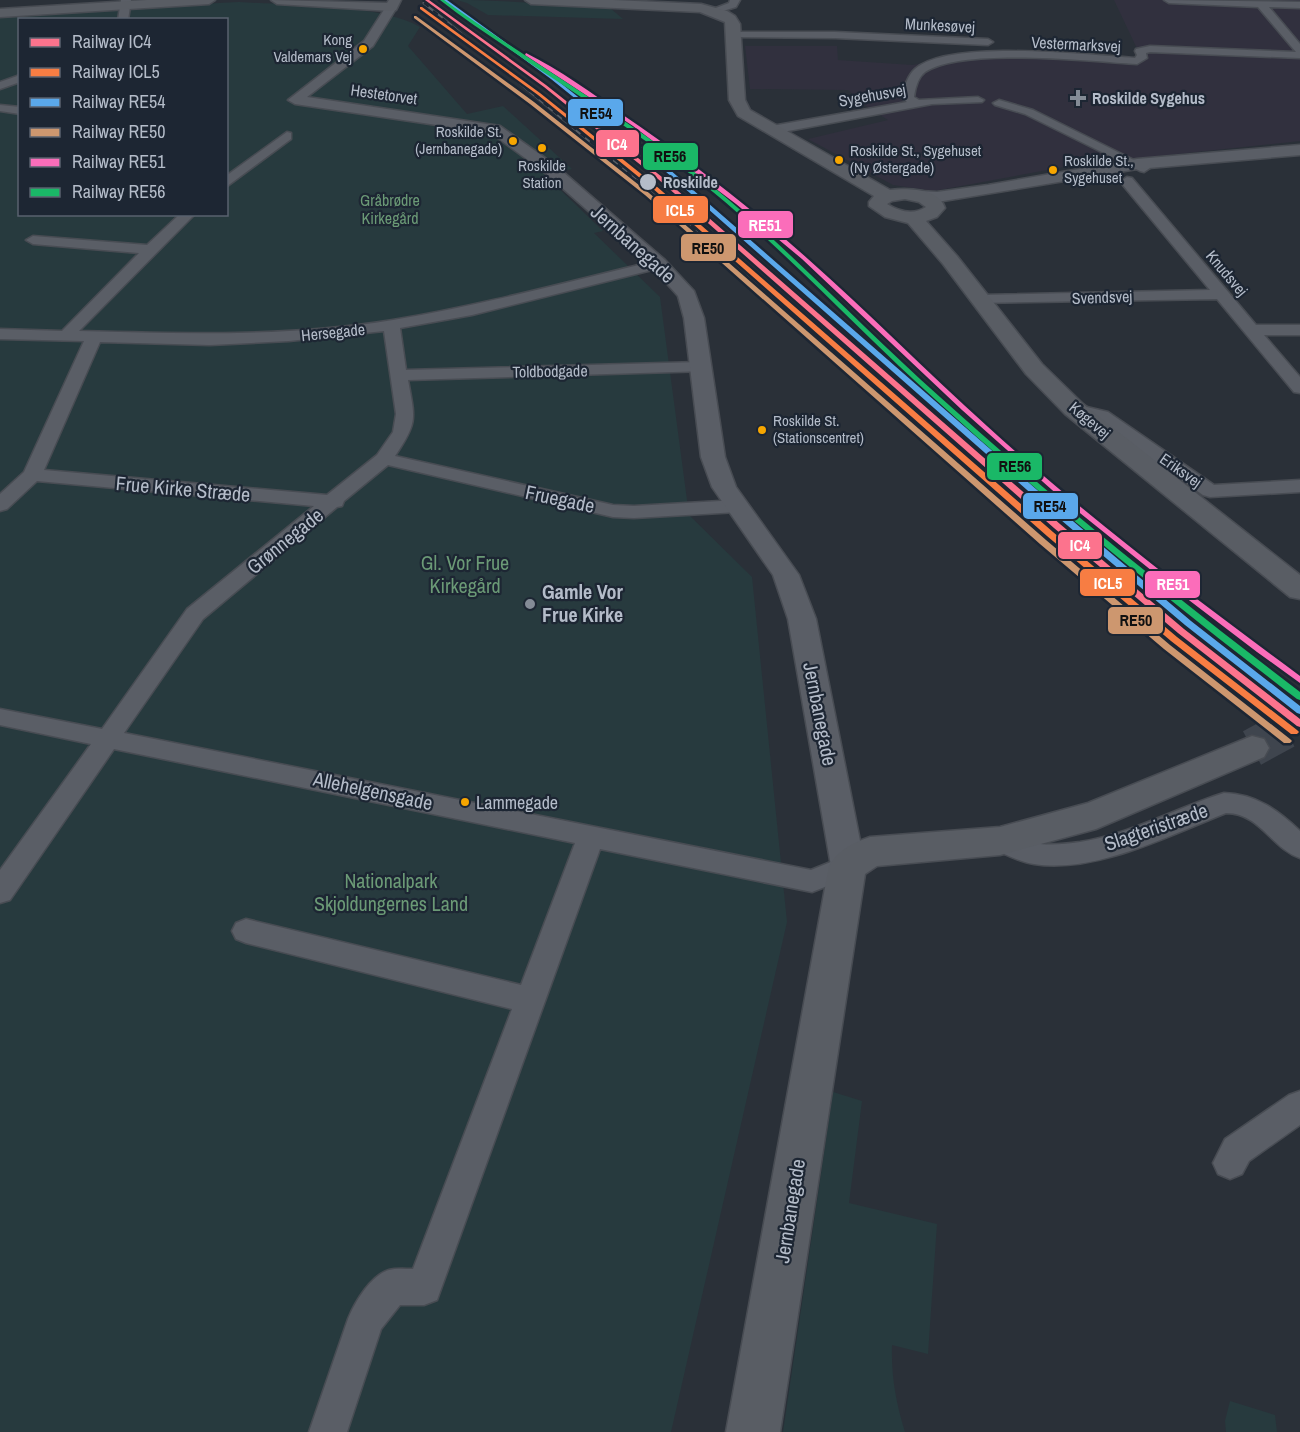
<svg xmlns="http://www.w3.org/2000/svg" width="1300" height="1432" viewBox="0 0 1300 1432" font-family="'Archivo Narrow',sans-serif">
  <rect width="100%" height="100%" fill="#2a3038"/>
  <!-- medical -->
  <path fill="#31303e" d="M1114,0H1300V141L1074,165L934,191L893,185L808,139L888,120L866,106L848,90L750,89L745,46H837L838,60L913,65L972,53L1127,59L1141,57Z"/>
  <!-- green -->
  <path fill="#273a3e" fill-rule="evenodd" d="M457,0C508,0 559,5 610,8L623,19L488,15L467,3Z
    M239,2C286,5 381,4 420,27L408,46L467,114L503,106L572,169L545,175L603,231L594,233L660,297L689,515L752,577L787,922L671,1432H0V14ZM20,20H226V214H20Z
    M833,1092L862,1101L849,1203L937,1224L928,1354L892,1345C891,1376 896,1403 905,1432H783Z
    M1230,1401L1275,1415L1277,1432H1226L1225,1421Z"/>
  <g fill="none" stroke-linecap="round" stroke-linejoin="round">
    <!-- secondary-tunnel -->
    <path stroke="#3f454e" stroke-width="38" stroke-dasharray="38 19" stroke-linecap="butt" d="M1252,748L1300,722"/>
    <!-- minor casing -->
    <g stroke="#484c53" stroke-width="3">
      <path id="minor" d="M121,0H131L128,20H118Z
        M730,0H740L736,7L713,14L708,11L729,3Z
        M1164,0L1300,2V8L1269,7L1300,44V58L1150,52L1146,53L1147,58L1137,64C1090,61 962,47 925,72C918,77 915,89 914,97L919,100L978,97L984,100L982,102L932,104L772,134L766,130L772,126L907,102L902,98C903,89 908,75 915,69C949,39 1088,55 1135,58L1137,55L1135,51L1136,49L1150,46L1296,52L1258,7L1169,3Z
        M735,32H835L988,39L993,42L988,45L835,38L731,37L730,35Z
        M20,75V82L0,89V82Z
        M999,100L1033,110L1150,168L1144,172L1140,171L1025,114L995,105L993,103Z
        M0,105L20,107V114L0,111Z
        M287,132L291,133V139L226,187V176Z
        M1127,177L1132,178L1256,325H1300V335H1264L1300,377V393L1294,392L1217,299L977,303L974,300L977,297L982,295L1210,290L1122,184L1121,181Z
        M180,214H195L79,331C184,334 289,337 393,320C483,305 571,281 659,260L664,261L666,264L664,267L472,315L400,328L406,370L701,362L707,363L709,367L707,371L408,380C415,419 418,422 395,456L613,505L634,506L738,500L745,502L748,506L745,510L738,512L634,518L613,517L388,465L344,501L342,506L337,507L203,619L124,733L811,870L848,855L858,858L862,866L858,874L812,892L600,849L437,1300L424,1305H400L381,1329L347,1432H309L348,1319C355,1302 371,1275 389,1270C396,1268 405,1269 413,1269L512,1009L246,943L236,939L232,931L236,923L246,919L521,985L575,843L114,749L10,900L0,903V870L91,744L0,725V709L102,729L187,609L314,506L37,481L7,509L0,511V494L24,472L84,341L0,339V329L62,331L139,253L33,244L26,240L33,236L147,245ZM384,331L396,414L393,432L377,455L327,495L44,470L100,342L210,345L289,341Z
        M1074,404L1108,412L1214,485L1300,480V492L1210,497L1203,495L1096,420L1068,413L1065,409L1068,405Z
        M1224,793C1256,794 1278,810 1300,831V858C1271,848 1260,813 1226,813C1170,835 1095,874 1034,864C1019,862 1005,854 991,848L987,841L991,834C1007,828 1018,840 1034,843C1049,846 1065,844 1080,842C1131,834 1176,808 1224,793Z
        M1300,1091V1125L1249,1161L1242,1174L1230,1179L1218,1174L1213,1163L1225,1139L1289,1095Z"/>
    </g>
    <!-- tertiary casing -->
    <g stroke="#484c53" stroke-width="3">
      <path id="tertiary" d="M391,3L397,7L373,46L307,97L500,126L555,165L665,260L694,291L704,318L725,457L736,487L799,575L816,619L865,866L860,876L848,880L836,876L831,866L788,619L773,575L712,487L701,457L684,318L678,296L653,268L543,171L491,133L295,104L288,100L364,41L387,5Z
        M1300,145V155L1137,169L937,202L920,201L912,196L920,191L937,192L988,185L1137,159Z"/>
    </g>
    <!-- secondary casing -->
    <g stroke="#484c53" stroke-width="3">
      <path id="secondary" d="M147,0H215L209,4L0,17V9Z
        M271,0L387,3L389,0H401L396,10L391,11L277,4Z
        M525,0H613L701,4L727,11L735,16L740,24L745,100L750,110L890,190C907,188 939,188 945,208L937,217L926,221L957,256L1042,364L1083,404L1300,575V599L1290,597L1065,414L1026,374L943,264L908,223L885,217L869,206V202L874,196L738,116L729,100L725,22L700,12L531,4ZM905,199L919,202L926,207C914,215 900,212 887,204L892,201Z
        M1252,736L1264,739L1269,748L1264,757L1096,829L1000,855L877,866L865,874L780,1432H726L829,866C838,850 853,843 870,837L1000,827L1088,803Z"/>
    </g>
    <!-- minor -->
    <use href="#minor" fill="#5a5e66" fill-rule="evenodd"/>
    <!-- tertiary -->
    <use href="#tertiary" fill="#5a5e66" fill-rule="evenodd"/>
    <!-- secondary -->
    <use href="#secondary" fill="#595d64" fill-rule="evenodd"/>
    <!-- rail-far1 casing -->
    <g stroke="#595d64" stroke-width="3">
      <path id="rail-far1" d="M424,3L750,275"/>
    </g>
    <!-- rail casing -->
    <g stroke="#595d64" stroke-width="4.5">
      <path id="rail" d="M749,274L910,412"/>
    </g>
    <!-- rail-far1 -->
    <use href="#rail-far1" stroke="#1d2633" stroke-width="2" stroke-dasharray="6" stroke-linecap="butt"/>
    <!-- rail -->
    <use href="#rail" stroke="#1d2633" stroke-width="3" stroke-dasharray="10" stroke-linecap="butt"/>
    <!-- rail-1 casing -->
    <g stroke="#1d2633" stroke-width="5">
      <path id="rail-1" d="M425,0H429L546,85L662,177L1060,524L1184,629L1300,719V727L1297,726L1178,633L1054,528L658,179L544,87Z"/>
    </g>
    <!-- rail-2 casing -->
    <g stroke="#1d2633" stroke-width="5">
      <path id="rail-2" d="M420,7H422L540,93L655,185L1053,532L1177,637L1297,730L1299,732L1297,734H1291L1171,641L1047,536L651,187L538,95L420,9Z"/>
    </g>
    <!-- rail-3 casing -->
    <g stroke="#1d2633" stroke-width="5">
      <path id="rail-3" d="M443,0H447L553,77L669,169L1067,516L1191,621L1300,706V714L1297,713L1185,625L1061,520L665,171L551,79Z"/>
    </g>
    <!-- rail-4 casing -->
    <g stroke="#1d2633" stroke-width="5">
      <path id="rail-4" d="M414,16H416L534,102L649,193L1046,540L1170,645L1290,739L1292,741L1290,743H1284L1164,649L1040,544L645,195L530,104L414,18Z"/>
    </g>
    <!-- rail-5 casing -->
    <g stroke="#1d2633" stroke-width="5">
      <path id="rail-5" d="M526,53C560,70 592,93 623,115C688,159 750,207 808,259C869,313 927,372 987,426C1086,516 1193,597 1300,676V683L1257,652L1177,591L1060,497L962,410L802,259L736,204L633,126L525,55Z"/>
    </g>
    <!-- rail-6 casing -->
    <g stroke="#1d2633" stroke-width="5">
      <path id="rail-6" d="M440,0H444C534,65 631,119 717,190C795,255 865,330 940,397C1055,501 1177,598 1300,692V700L1297,699C1173,604 1052,506 937,401C861,333 792,257 713,192C656,145 593,105 531,64C501,43 469,23 440,0Z"/>
    </g>
    <!-- rail-1 -->
    <use href="#rail-1" fill="#fc738d" fill-rule="evenodd"/>
    <!-- rail-2 -->
    <use href="#rail-2" fill="#f77d43" fill-rule="evenodd"/>
    <!-- rail-3 -->
    <use href="#rail-3" fill="#5aa8eb" fill-rule="evenodd"/>
    <!-- rail-4 -->
    <use href="#rail-4" fill="#cd976f" fill-rule="evenodd"/>
    <!-- rail-5 -->
    <use href="#rail-5" fill="#fb6dba" fill-rule="evenodd"/>
    <!-- rail-6 -->
    <use href="#rail-6" fill="#1ab867" fill-rule="evenodd"/>
  </g>
  <!-- markers -->
  <g fill="#f7a600" stroke="#1d2633" stroke-width="2">
    <circle cx="363" cy="49" r="5"/>
    <circle cx="513" cy="141" r="5"/>
    <circle cx="542" cy="148" r="5"/>
    <circle cx="839" cy="160" r="5"/>
    <circle cx="1053" cy="170" r="5"/>
    <circle cx="762" cy="430" r="5"/>
    <circle cx="465" cy="802" r="5"/>
  </g>
  <g fill="#848b96" stroke="#1d2633" stroke-width="2">
    <path d="M1075 89h6v6h6v6h-6v6h-6v-6h-6v-6h6z"/>
    <circle cx="530" cy="604" r="6"/>
  </g>
  <circle fill="#b4bcc9" stroke="#1d2633" stroke-width="2" cx="648" cy="182" r="9"/>
  <g text-anchor="middle" stroke-width="4.5" stroke-linejoin="round" paint-order="stroke">
    <!-- far-bus labels -->
    <g font-size="15" fill="#b4bcc9" stroke="#1d2633" text-anchor="start">
      <text x="352" y="45" text-anchor="end">Kong<tspan x="352" dy="17">Valdemars Vej</tspan></text>
      <text x="502" y="137" text-anchor="end">Roskilde St.<tspan x="502" dy="17">(Jernbanegade)</tspan></text>
      <text x="850" y="156">Roskilde St., Sygehuset<tspan x="850" dy="17">(Ny Østergade)</tspan></text>
      <text x="1064" y="166">Roskilde St.,<tspan x="1064" dy="17">Sygehuset</tspan></text>
      <text x="542" y="171" text-anchor="middle">Roskilde<tspan x="542" dy="17">Station</tspan></text>
      <text x="773" y="426">Roskilde St.<tspan x="773" dy="17">(Stationscentret)</tspan></text>
    </g>
    <!-- far-street labels -->
    <g font-size="16" fill="#b4bcc9" stroke="#1d2633">
      <text transform="translate(940 25) rotate(3)" y="6">Munkesøvej</text>
      <text transform="translate(1076 44) rotate(3)" y="6">Vestermarksvej</text>
      <text transform="translate(384 94) rotate(8)" y="6">Hestetorvet</text>
      <text transform="translate(872 95) rotate(-10)" y="6">Sygehusvej</text>
      <text transform="translate(1227 273) rotate(50)" y="6">Knudsvej</text>
      <text transform="translate(1102 297) rotate(-2)" y="6">Svendsvej</text>
      <text transform="translate(333 332) rotate(-6)" y="6">Hersegade</text>
      <text transform="translate(550 371) rotate(-1)" y="6">Toldbodgade</text>
      <text transform="translate(1090 420) rotate(40)" y="6">Køgevej</text>
      <text transform="translate(1181 470) rotate(35)" y="6">Eriksvej</text>
    </g>
    <!-- far-poi labels -->
    <g font-size="16" font-weight="bold" fill="#b4bcc9" stroke="#1d2633" text-anchor="start">
      <text x="1092" y="104">Roskilde Sygehus</text>
    </g>
    <!-- far-stop labels -->
    <g font-size="16" font-weight="bold" fill="#b4bcc9" stroke="#1d2633" text-anchor="start">
      <text x="663" y="188">Roskilde</text>
    </g>
    <!-- far-park labels -->
    <g font-size="16" fill="#6b9a76" stroke="#1d2633">
      <text x="390" y="206">Gråbrødre<tspan x="390" dy="18">Kirkegård</tspan></text>
    </g>
    <!-- bus labels -->
    <g font-size="18" fill="#b4bcc9" stroke="#1d2633" text-anchor="start">
      <text x="476" y="809">Lammegade</text>
    </g>
    <!-- street labels -->
    <g font-size="20" fill="#b4bcc9" stroke="#1d2633">
      <text transform="translate(633 244) rotate(42)" y="7">Jernbanegade</text>
      <text transform="translate(183 489) rotate(5)" y="7">Frue Kirke Stræde</text>
      <text transform="translate(560 499) rotate(12)" y="7">Fruegade</text>
      <text transform="translate(285 541) rotate(-39)" y="7">Grønnegade</text>
      <text transform="translate(820 714) rotate(79)" y="7">Jernbanegade</text>
      <text transform="translate(373 791) rotate(12)" y="7">Allehelgensgade</text>
      <text transform="translate(1156 827) rotate(-19)" y="7">Slagteristræde</text>
      <text transform="translate(790 1211) rotate(-81)" y="7">Jernbanegade</text>
    </g>
    <!-- park labels -->
    <g font-size="20" fill="#6b9a76" stroke="#1d2633">
      <text x="465" y="570">Gl. Vor Frue<tspan x="465" dy="23">Kirkegård</tspan></text>
      <text x="391" y="888">Nationalpark<tspan x="391" dy="23">Skjoldungernes Land</tspan></text>
    </g>
    <!-- poi labels -->
    <g font-size="20" font-weight="bold" fill="#b4bcc9" stroke="#1d2633" text-anchor="start">
      <text x="542" y="599">Gamle Vor<tspan x="542" dy="23">Frue Kirke</tspan></text>
    </g>
  </g>
  <g stroke="#1d2633" stroke-width="2">
    <rect x="567" y="98" width="57" height="29" rx="6" fill="#5aa8eb"/>
    <rect x="595" y="129" width="45" height="29" rx="6" fill="#fc738d"/>
    <rect x="642" y="142" width="57" height="29" rx="6" fill="#1ab867"/>
    <rect x="652" y="195" width="57" height="29" rx="6" fill="#f77d43"/>
    <rect x="737" y="210" width="57" height="29" rx="6" fill="#fb6dba"/>
    <rect x="680" y="233" width="57" height="29" rx="6" fill="#cd976f"/>
    <rect x="986" y="452" width="57" height="29" rx="6" fill="#1ab867"/>
    <rect x="1022" y="492" width="57" height="28" rx="6" fill="#5aa8eb"/>
    <rect x="1057" y="531" width="46" height="29" rx="6" fill="#fc738d"/>
    <rect x="1079" y="568" width="57" height="29" rx="6" fill="#f77d43"/>
    <rect x="1144" y="570" width="57" height="29" rx="6" fill="#fb6dba"/>
    <rect x="1107" y="606" width="57" height="29" rx="6" fill="#cd976f"/>
  </g>
  <g font-size="16" text-anchor="middle" font-weight="bold" fill="#fff">
    <text x="617" y="150">IC4</text>
    <text x="680" y="216">ICL5</text>
    <text x="765" y="231">RE51</text>
    <text x="1080" y="551">IC4</text>
    <text x="1108" y="589">ICL5</text>
    <text x="1173" y="590">RE51</text>
  </g>
  <g font-size="16" text-anchor="middle" font-weight="bold" fill="#111">
    <text x="596" y="119">RE54</text>
    <text x="670" y="162">RE56</text>
    <text x="708" y="254">RE50</text>
    <text x="1015" y="472">RE56</text>
    <text x="1050" y="512">RE54</text>
    <text x="1136" y="626">RE50</text>
  </g>
  <!-- legend -->
  <rect x="18" y="18" width="210" height="198" fill="#1d2633" stroke="#59626f" stroke-width="1.5"/>
  <rect x="30" y="38" width="30" height="9" fill="#fc738d" stroke="#59626f" stroke-width="1.5"/>
  <text x="72" y="48" font-size="18" fill="#b4bcc9">Railway IC4</text>
  <rect x="30" y="68" width="30" height="9" fill="#f77d43" stroke="#59626f" stroke-width="1.5"/>
  <text x="72" y="78" font-size="18" fill="#b4bcc9">Railway ICL5</text>
  <rect x="30" y="98" width="30" height="9" fill="#5aa8eb" stroke="#59626f" stroke-width="1.5"/>
  <text x="72" y="108" font-size="18" fill="#b4bcc9">Railway RE54</text>
  <rect x="30" y="128" width="30" height="9" fill="#cd976f" stroke="#59626f" stroke-width="1.5"/>
  <text x="72" y="138" font-size="18" fill="#b4bcc9">Railway RE50</text>
  <rect x="30" y="158" width="30" height="9" fill="#fb6dba" stroke="#59626f" stroke-width="1.5"/>
  <text x="72" y="168" font-size="18" fill="#b4bcc9">Railway RE51</text>
  <rect x="30" y="188" width="30" height="9" fill="#1ab867" stroke="#59626f" stroke-width="1.5"/>
  <text x="72" y="198" font-size="18" fill="#b4bcc9">Railway RE56</text>
</svg>
